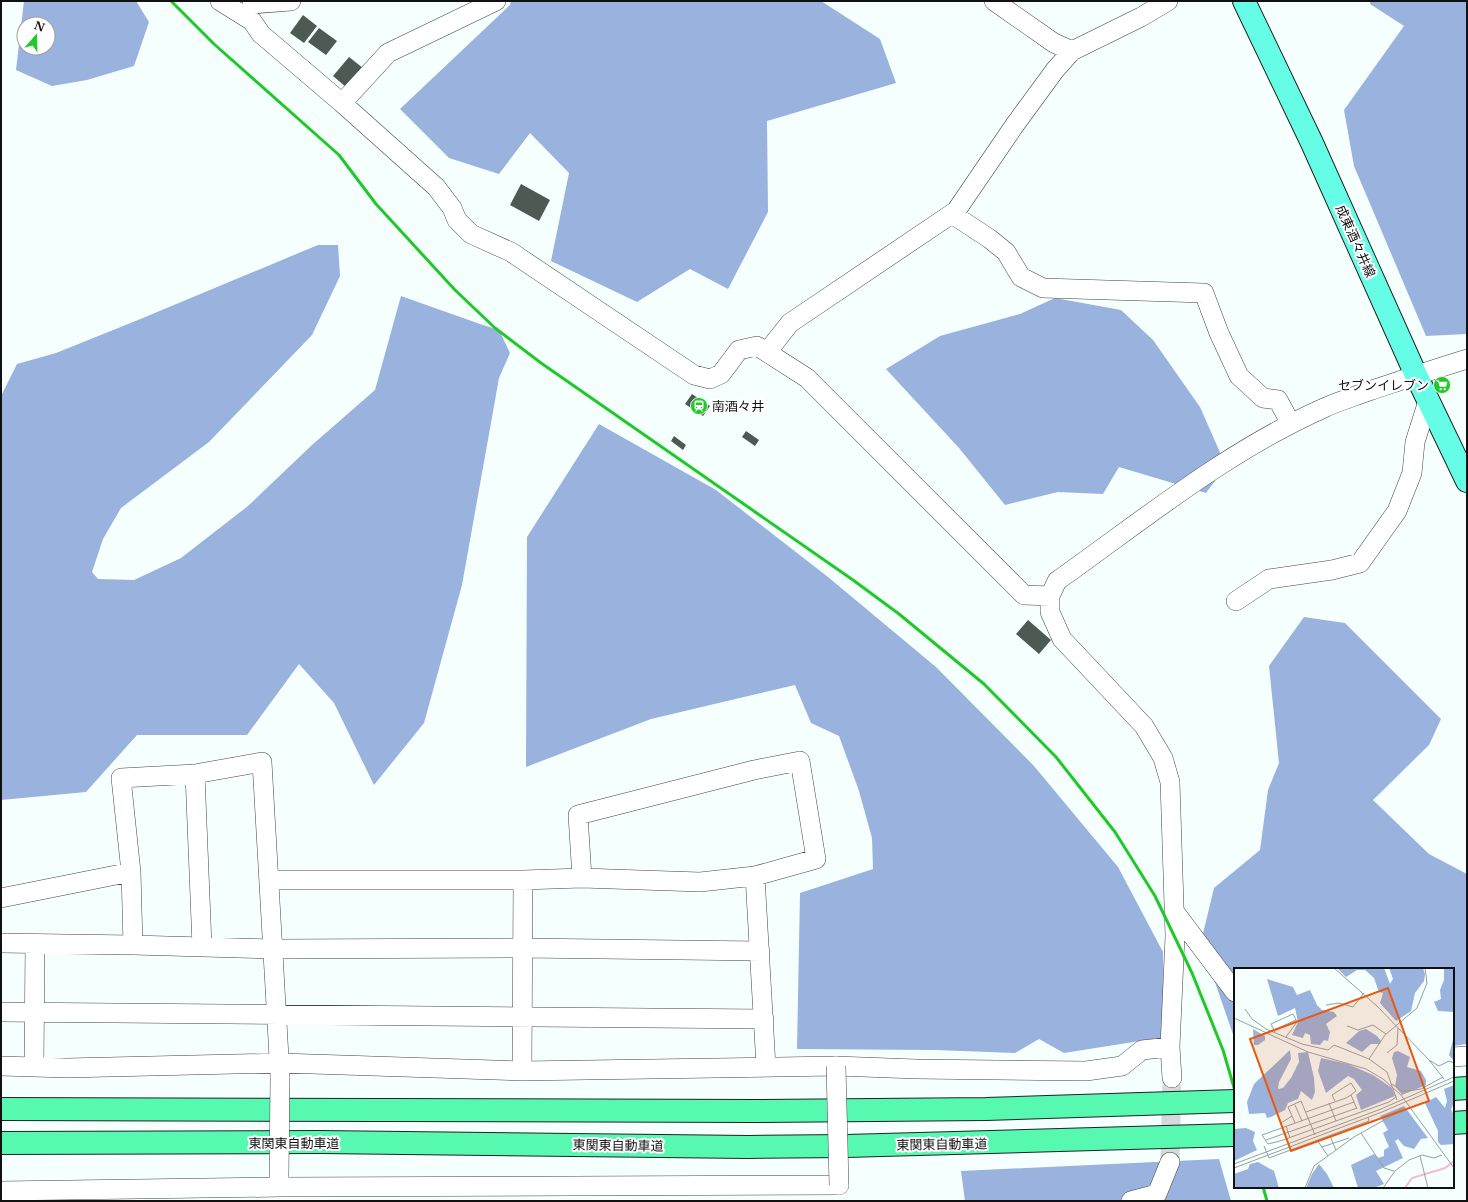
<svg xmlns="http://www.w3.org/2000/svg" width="1468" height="1202" viewBox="0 0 1468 1202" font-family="'Libre Baskerville','Noto Sans JP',serif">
  <rect width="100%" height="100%" fill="#f4fffe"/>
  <!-- forest -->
  <path fill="#99b2de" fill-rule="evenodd" d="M24,1H136L149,22L134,66L87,80L52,86L16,70ZM24,24H48V48H24Z
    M511,1H821L880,39L896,83L767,121L768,212L728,289L690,269L637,302L551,261L569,173L530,133L499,174L449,158L400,109L510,5Z
    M1370,1H1467V334L1426,336L1354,166L1344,110L1404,26L1370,4Z
    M318,245H338L340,276L312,335L209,442L121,508L103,539L92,572L98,579L134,580L181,558L248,506L312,445L375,390L401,296L480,324L499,330L510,353L499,378L462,585L424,723L374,785L334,703L299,664L247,735H137L86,792L1,800V396L17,364L56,353L138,320Z
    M1055,298L1121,310L1153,340L1200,407L1226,466L1206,493L1119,467L1103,494L1058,492L1005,505L959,448L886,369L940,336L1020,314Z
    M599,424L716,490L828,577L936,667L1034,766L1118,867L1163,952L1165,1037L1064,1053L1039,1039L1015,1053L935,1050L797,1049L800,893L873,869L872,838L859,791L839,736L811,723L795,685L651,719L526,767L527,537Z
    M1304,617L1345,623L1441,719L1429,745L1373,800L1429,854L1467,874V1044L1453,1046V969H1235V1040L1201,942L1214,888L1260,850L1268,790L1279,763L1269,666Z
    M1219,1159L1231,1201H965L961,1171Z"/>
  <!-- building -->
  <path fill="#4c5a53" d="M303,15L317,26L304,43L290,33Z
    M319,28L337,41L326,55L308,42Z
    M349,57L363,68L346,87L333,76Z
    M521,184L550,200L539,221L510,205Z
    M692,394L710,406L703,416L685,404Z
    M746,431L759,440L755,446L742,437Z
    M674,436L686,445L683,450L671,441Z
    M1028,620L1051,640L1039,654L1016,634Z"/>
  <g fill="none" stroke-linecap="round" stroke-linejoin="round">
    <!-- minor-tunnel -->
    <path stroke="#d2dbda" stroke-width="19" stroke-dasharray="19 10" stroke-linecap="butt" d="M1170,1162L1172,1078"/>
    <!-- minor casing -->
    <g stroke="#434343" stroke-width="20">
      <path id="minor" d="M220,1L252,21L261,34L342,103L436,187L452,208L457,220L471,234L511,252L694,375L710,379L721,374L739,350L757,346L807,378L1024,595L1050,596
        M994,1L1054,43L1072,51L1141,17L1168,1
        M252,4L291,1
        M342,103L388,53L496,1
        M952,214L990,239L1006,252L1021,277L1043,288L1204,293L1219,333L1239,376L1263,398L1278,400L1291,424
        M767,352L790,323L956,211L1014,126L1055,70L1072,51
        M1236,601L1269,579L1332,570L1360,563L1397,511L1412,473L1415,442L1428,401
        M195,774L202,946
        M755,876L766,1067
        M269,880H523L582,878L700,882L755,876L816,859L800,761L754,770L578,815L582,878
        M1,898L131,872
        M1174,911L1235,992
        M1,943L133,945L274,949L523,948L760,951
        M133,945L131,872L121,778L195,774L262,762L280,1075
        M1,1012L764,1019
        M1453,1057L1467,1056
        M1,1066L67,1068L281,1063L522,1071L836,1066L916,1069L1086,1071L1122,1066L1142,1050L1170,1047
        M34,1067L35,944
        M522,1071L523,880
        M1172,1078L1170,1047L1175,936L1170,782L1163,758L1144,726L1062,639L1050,612V596L1057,581C1143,520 1227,451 1324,408C1338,401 1354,397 1369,391C1402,380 1434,369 1467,359
        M1,1191L282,1187L839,1185
        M1131,1201L1157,1194L1170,1162"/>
    </g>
    <!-- major casing -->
    <g stroke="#212121" stroke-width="24">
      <path id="major" d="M1244,1L1312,143L1416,375L1467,481"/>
    </g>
    <!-- highway casing -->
    <g stroke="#212121" stroke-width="24">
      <path id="highway" d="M1453,1089L1467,1088
        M1,1109L756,1111L986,1109L1235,1101
        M1453,1123L1467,1122
        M1,1143L320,1142L748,1147L846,1146L1235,1135"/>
    </g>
    <!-- minor -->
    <use href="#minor" stroke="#fff" stroke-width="19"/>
    <!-- major -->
    <use href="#major" stroke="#66fde7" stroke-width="22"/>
    <!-- highway -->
    <use href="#highway" stroke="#57f9b1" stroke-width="22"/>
    <!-- rail -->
    <path stroke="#21c829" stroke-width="3" d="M171,1L214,44L339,155L376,204L455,290L495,328L541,363L853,580L899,614L984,684L1056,757L1115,832L1155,896L1192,973L1223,1050L1235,1091
      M1263,1187L1267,1201"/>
    <!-- minor-bridge casing -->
    <g stroke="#434343" stroke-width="20" stroke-linecap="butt">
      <path id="minor-bridge" d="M836,1066L839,1185
        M279,1177L280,1078"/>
    </g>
    <!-- minor-bridge -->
    <use href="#minor-bridge" stroke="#fff" stroke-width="19"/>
  </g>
  <!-- icons -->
  <defs>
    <g id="supermarket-disc" transform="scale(0.9)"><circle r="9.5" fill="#21c829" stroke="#fff"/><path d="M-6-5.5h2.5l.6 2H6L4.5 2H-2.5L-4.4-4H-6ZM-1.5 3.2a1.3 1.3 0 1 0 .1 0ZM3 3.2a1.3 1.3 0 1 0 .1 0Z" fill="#fff"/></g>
    <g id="station-disc" transform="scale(0.9)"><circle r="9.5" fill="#21c829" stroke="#fff"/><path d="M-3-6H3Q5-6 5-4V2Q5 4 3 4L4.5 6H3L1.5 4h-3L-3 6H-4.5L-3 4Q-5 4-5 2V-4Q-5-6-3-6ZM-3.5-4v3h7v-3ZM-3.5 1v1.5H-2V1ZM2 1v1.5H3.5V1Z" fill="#fff"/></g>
  </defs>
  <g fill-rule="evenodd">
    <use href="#supermarket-disc" x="1442" y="385"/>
    <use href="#station-disc" x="699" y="406"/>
  </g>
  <g text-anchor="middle" stroke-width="4" stroke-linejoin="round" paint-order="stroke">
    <!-- street labels -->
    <g font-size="13" fill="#101010" stroke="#fff">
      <text transform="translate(1356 241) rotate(66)" y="5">成東酒々井線</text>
      <text x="294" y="1148">東関東自動車道</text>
      <text transform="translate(942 1144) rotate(-1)" y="5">東関東自動車道</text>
      <text transform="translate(618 1145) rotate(1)" y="5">東関東自動車道</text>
    </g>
    <!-- poi labels -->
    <g font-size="13" fill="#101010" stroke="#fff" text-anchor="end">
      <text x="1429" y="390">セブンイレブン</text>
      <text x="712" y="411" text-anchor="start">南酒々井</text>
    </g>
  </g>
  <!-- overview -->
  <g transform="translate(1234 968)">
    <rect width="220" height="220" fill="#f4fffe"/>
    <path d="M103,0H150L156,16L159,11L155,0H189L191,6L190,13L181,25L177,43L162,53L146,35L149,25L145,24L140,10L131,2H123L112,9ZM210,0H220V44L204,43L200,34L207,31L206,22L210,12ZM33,11L59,19L63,27L76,22L83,37L88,42L100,44L103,48L92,56L96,64L94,73L90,72L86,77L77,76L76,67L71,65L69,70L58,67L64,54L61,40L44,48ZM19,61L31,68V72L24,77H20ZM132,61L143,68L147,73L146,76H137L128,84L112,75L125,63ZM220,68V93L215,87ZM56,82L57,91L45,114L44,121L49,120L57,110L65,94L64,85L74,84L80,110L81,124L78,132L67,123L64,131L54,135L51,142L37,149L33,150L31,145L15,146L13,134L20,116ZM164,83L176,89L173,99L187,103L192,112V117L168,127L161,118L163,107L158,90L160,84ZM87,90L114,96L139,107L158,120L161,128L127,142L122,127L128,122L120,111L114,108L92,125L84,103ZM220,117V135L217,141L220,148V176L207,177L204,174V163L191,135L202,129L211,140L213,133L210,121ZM170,138L194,170L187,171L180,181L170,178L164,171L161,173L169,190L142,203L150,216L140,220H124L117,197L140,186L144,190L150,188V182L155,179L149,165L154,162L146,148ZM12,160L21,164L19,173L23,182L0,193V161ZM24,194L40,203L45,220H0V206L14,201L16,196ZM85,196L93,206L100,220H72L78,206Z" fill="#99b2de"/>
    <path fill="none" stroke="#f9b6da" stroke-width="2" d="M171,220L178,210L211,200L220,193"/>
    <path fill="none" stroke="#999f9f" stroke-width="1" d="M100,0L144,39L195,92L210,111M92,37L105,35L119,39L130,25M11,41L18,51L32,61L68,76L94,82L100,77L135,91L153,104L163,132M0,50L74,84L132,101L149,111L167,127L220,200M113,58L124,62L139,57L152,66M40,62L62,52M41,64L37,56L59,46L63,54L52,69M153,85L163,77L164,60M135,91L151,67L183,40L193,15L191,0M195,92L205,98L215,93L220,95M158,116L168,123H174L187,121L209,109M117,127L123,141M120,134L28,167L34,176L46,173L155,134L162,129M95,135L102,153M61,137L68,153M72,144L112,130L117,127L122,123L117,115L98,127L101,133M61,155L54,139L67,133L81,167M52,158L56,170M48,159L47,155L58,148M127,165L150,200L160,203M96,168L102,182M32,172L123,140M83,172L94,188M30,178L35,190L135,153L134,149M88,179L115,170M186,188L194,220M0,196L147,141L220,109M0,200L148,144L220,113M71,220L80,198L120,169L159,147L166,143V140M149,220L161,203L175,192L188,187L200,190L208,187"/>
    <path fill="#e8590c" fill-opacity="0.15" stroke="#e8590c" stroke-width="2" d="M154,20L195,133L57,183L16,71Z"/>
    <rect width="220" height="220" fill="none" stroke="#101010" stroke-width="2"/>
  </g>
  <!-- border -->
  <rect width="1468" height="1202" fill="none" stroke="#101010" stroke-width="4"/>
  <!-- north arrow -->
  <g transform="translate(36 36) rotate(20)"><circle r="19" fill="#ffffff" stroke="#9f9f9f"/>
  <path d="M0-3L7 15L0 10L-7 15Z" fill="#21c829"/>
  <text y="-6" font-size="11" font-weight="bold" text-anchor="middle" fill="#101010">N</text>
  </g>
</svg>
